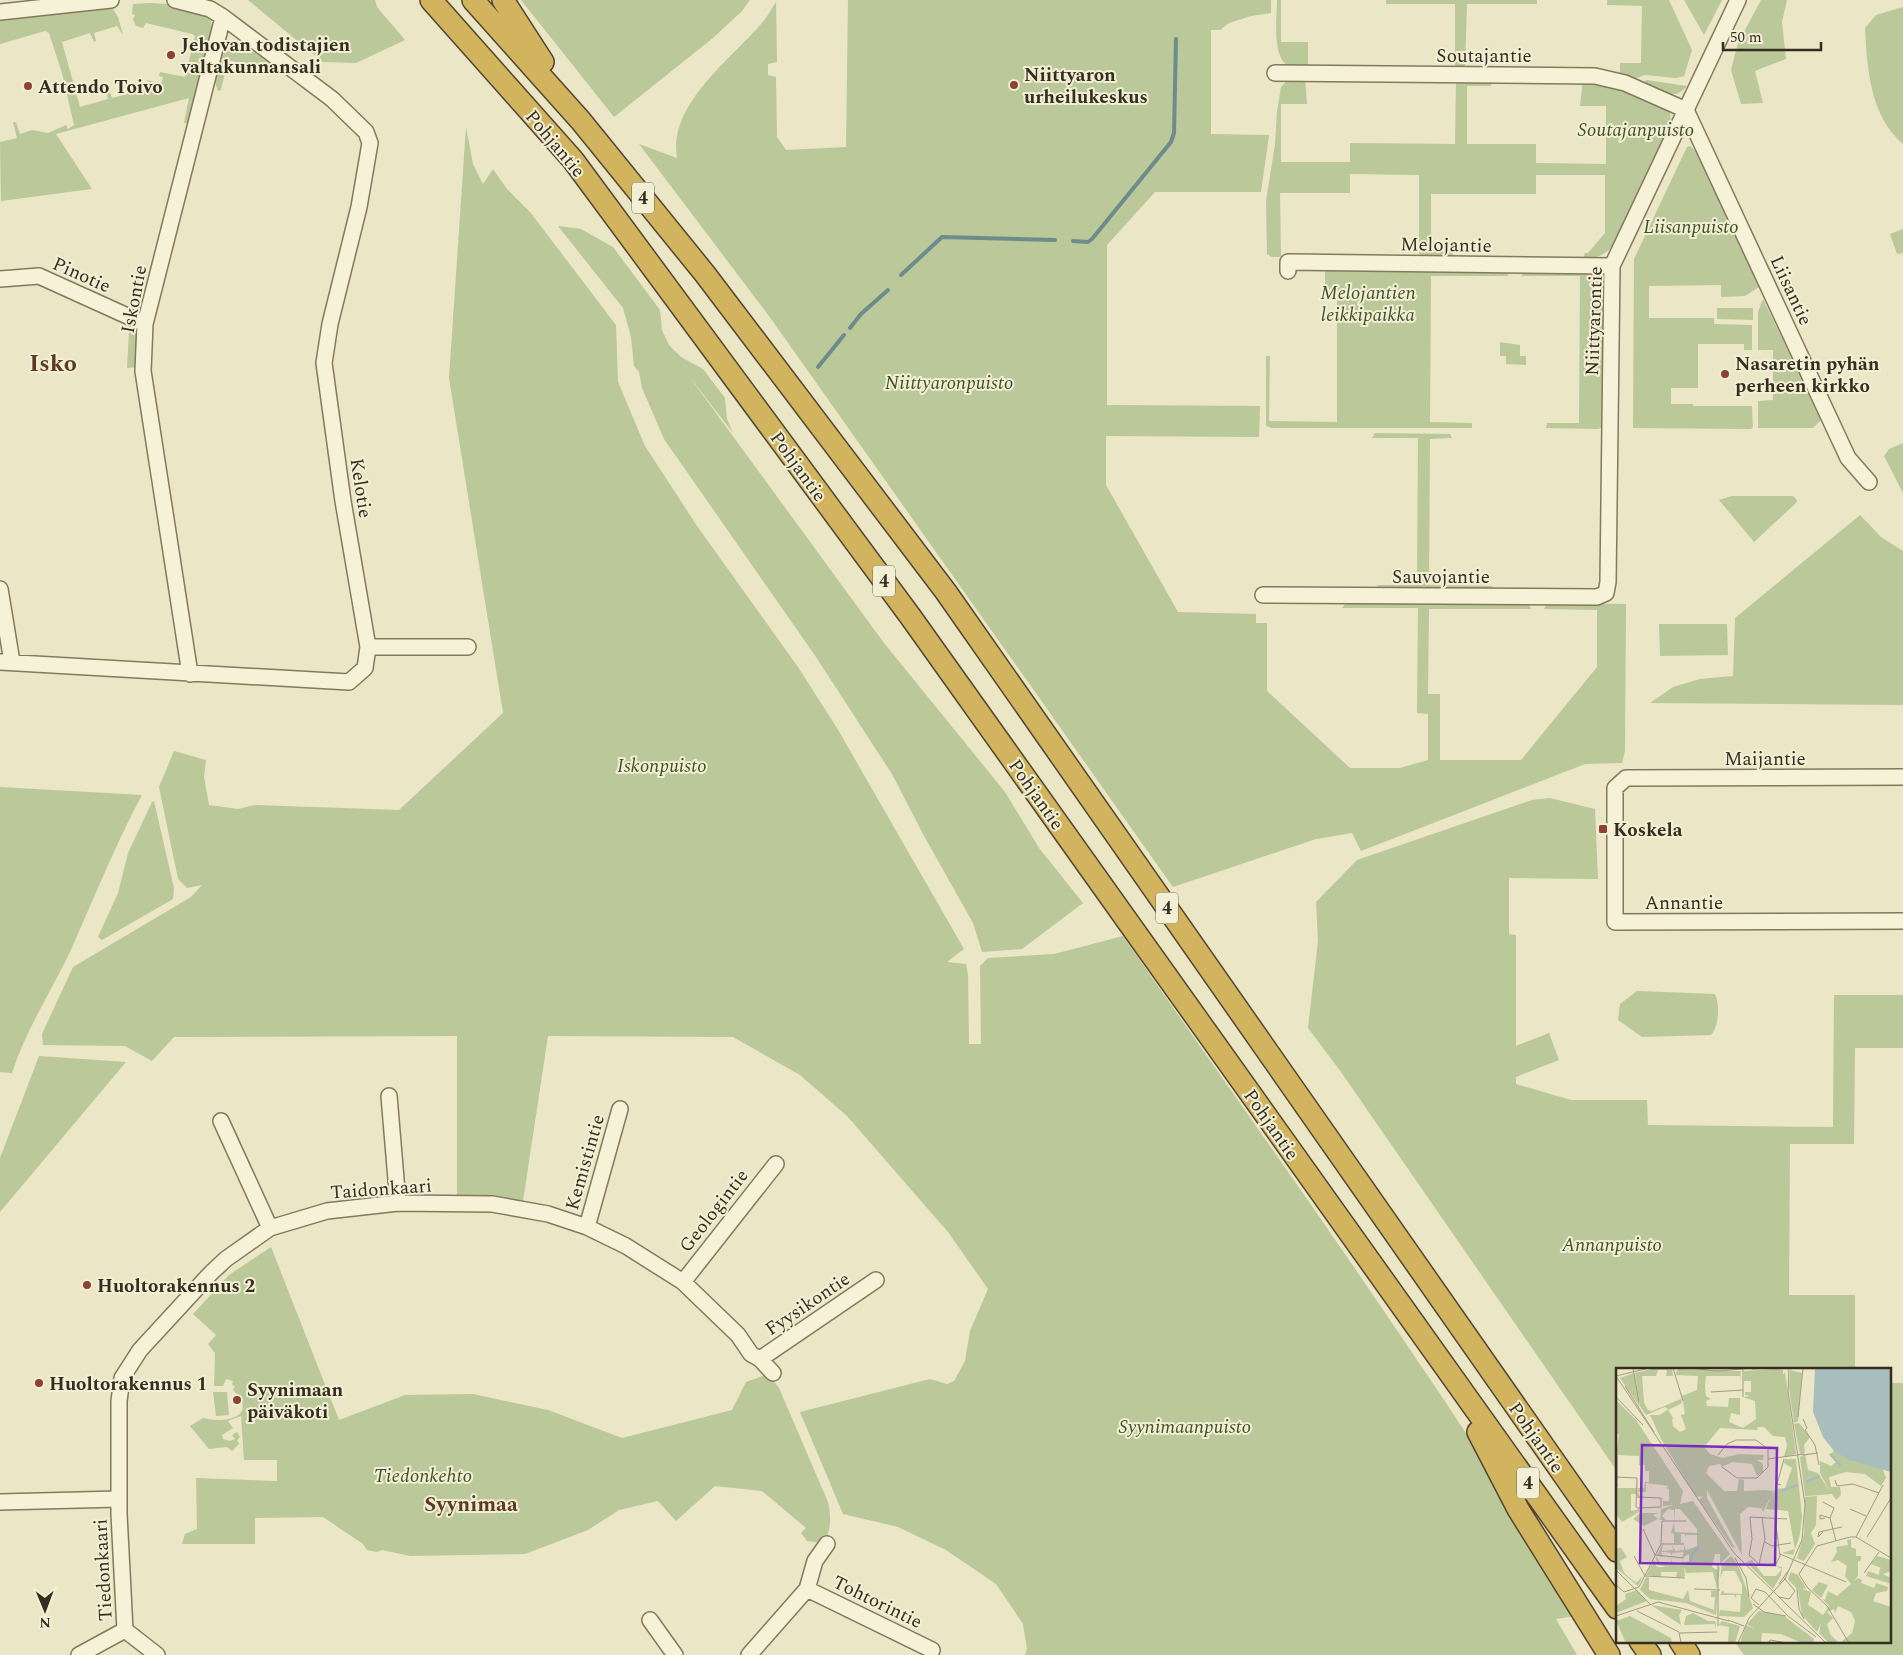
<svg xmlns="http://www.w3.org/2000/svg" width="1903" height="1655" viewBox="0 0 1903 1655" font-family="Spectral,serif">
  <rect width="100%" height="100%" fill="#eae6c6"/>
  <!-- green -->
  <path fill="#bac89a" d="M248,0H375L377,7L405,40L356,63L323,62Z
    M521,0H750L742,11L713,38L614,117Z
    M848,0H1271V13L1251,16L1229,23L1220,30H1211V134L1269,135L1261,192H1155L1107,245V405L1260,406L1259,437L1106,436V485L1178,612L1256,614V623H1267V691L1350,768H1400L1428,760V714L1417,713L1418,608H1342L1346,603H1529L1531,609H1429L1428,694H1440V760H1521L1597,667V610L1544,609L1547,603L1626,604L1625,751L1622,763L1585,764L1361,851L1352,833L1316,839L1173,887L769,316L639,144L677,158C668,105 730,60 761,24C767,18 771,9 776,2L777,62L768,64V75L776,77L777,137L786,150L846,147Z
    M1277,0H1281V42H1308V65L1306,67C1300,67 1292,68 1287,65C1272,55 1277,16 1277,0Z
    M1386,0H1537V4H1467L1465,68L1455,66V4H1386Z
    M1607,0H1669L1692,50L1684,76L1676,78L1645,75L1632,80L1620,75V63H1641L1642,6L1607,5Z
    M1684,0H1722L1704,35Z
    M1761,0H1787L1782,22L1786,59L1755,71L1763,103L1741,104L1731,70L1738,43Z
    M150,3C168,4 200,5 211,21L212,31L190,123H184L189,98L56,134L92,189L1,201L0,142L17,138L13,122H16L20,134L32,130L48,133L66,125L68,129L74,125L62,73L49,33L45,31L0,44V20L111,6L118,17L123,35L117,26L94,33L96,41L94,42L90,33L62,42L80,107L108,99L106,90H109L112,98L135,92V82L139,91L149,88L147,80L161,84L163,77L159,76L160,72L185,77L195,36L192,34L146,23L143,28L136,26L133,19L135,15L132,14L133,4Z
    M1903,7V144C1870,116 1867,68 1865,28L1876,15Z
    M231,42L247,44L282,73L228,60L221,90L218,91C210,73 218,54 231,42Z
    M1289,78H1305L1307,104H1281V162H1350V143L1455,144L1456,81L1491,79V86H1467V144H1536V163L1606,164V106H1580L1583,80L1613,85L1666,107L1670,112L1671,124L1613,246C1604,255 1596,259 1583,260L1585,253H1588L1605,233V175H1536V194H1431V252H1453V259L1421,258L1419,252V175L1350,174V193H1280L1281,257H1272L1267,254L1266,201L1275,144L1277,112L1281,87Z
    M1647,80L1687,86C1674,103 1655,90 1639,84Z
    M466,127L473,164L483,184L493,169L507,189L530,212L616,325L618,382L645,446L697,526L798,667L837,728L964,949L947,962L966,964L968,975L969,1044H981L980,966L988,958L1054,954L1123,936C1279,1160 1439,1382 1582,1615L1556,1619L1577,1655H1025L1027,1649L1023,1624L996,1584L946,1550L898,1527L843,1514L800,1412L930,1379L947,1384L954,1381L965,1361L970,1331L988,1289L948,1232L847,1116L800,1075L733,1037L548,1036L523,1201L457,1198V1036L174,1037L152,1061L125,1046L43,1045L42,1034L73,967L191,897L202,885L187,888L178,879L159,787L174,751L206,760L204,777L209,805L238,809L255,805L399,810L503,713L449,378Z
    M1690,146L1698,153L1759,287L1745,296L1721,297V285L1649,286V318H1714V324L1752,325V350H1744V344H1698V388H1671V404H1693V406H1752L1753,427L1751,429L1633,428L1634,259L1687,147Z
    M558,226L581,229L613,247L660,310L662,330L669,345L681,357L703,369L725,398L727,419L733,433L686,372L884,643L1005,792L1039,848L1083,903L1022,949L982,952L973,923L923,834L892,774L816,657L664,439L642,388L639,372L634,366L631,337L623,308Z
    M1903,229V253L1897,254L1890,234Z
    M1328,270L1508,272V276H1431L1430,422L1472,423V428H1272L1266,426V356H1270L1269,421L1337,422V290L1325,289V272Z
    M1527,270L1597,273L1601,278L1604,288L1603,427L1598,429L1546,428L1547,423H1579L1580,276H1521Z
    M41,283L129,324L138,334V367L127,368L129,332L127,326Z
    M1763,299L1822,419L1813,428H1758V401L1773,400V350H1758V312Z
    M1717,308H1753V320L1717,319Z
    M1500,342L1520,345V356H1526V365L1506,364V356H1500Z
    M1375,433L1450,434L1452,438L1430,439L1429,585L1493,586L1488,592L1381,591L1377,585H1417L1418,438H1372Z
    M1903,443V493L1884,456L1889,449Z
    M1732,496H1793L1797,500L1796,503L1754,542L1719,500Z
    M1860,515L1881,537L1903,551V705L1650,703L1673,687L1700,679L1733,676L1735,618Z
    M1659,624H1727L1728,655L1660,656Z
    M0,787L142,795C114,847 93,901 69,954C50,993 25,1032 12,1073L0,1072Z
    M1550,798L1595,809L1598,879L1509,878V934L1516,935V1046L1549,1033L1559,1060L1516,1077V1084L1571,1100H1647L1648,1125L1833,1127L1834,995H1903V1048H1855L1854,1144H1790L1789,1295H1855V1369H1617V1471L1341,1072L1308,1028L1318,941L1316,902L1357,860L1532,800Z
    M154,801L174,888L173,899L102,940L98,937L118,893L128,853L152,802Z
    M1637,991L1715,994C1720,1005 1719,1026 1711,1035L1642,1037L1618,1020L1620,1004Z
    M39,1056L126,1062L0,1212V1158Z
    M271,1247L339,1420L405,1395L473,1394L548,1410L622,1438L732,1410L746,1382L768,1374L779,1388L828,1502C831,1515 832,1531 823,1543L807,1541L801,1533L806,1528L762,1491L715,1486L676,1521L658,1501L619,1510L588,1530L525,1554L410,1556L382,1550L377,1552L367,1550L363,1544L323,1517L255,1518V1544H182L185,1534L197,1529L196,1478L277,1481V1460H244L241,1416L228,1421L233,1428L222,1435L223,1439L230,1441L235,1439L232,1435L237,1432L240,1437L237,1440L239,1444L232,1451L227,1447L209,1449L190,1426L203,1418C225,1424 260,1417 233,1390L235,1386L232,1385L233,1381L226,1379L223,1386H214L215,1353L208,1344L216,1335L193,1314L229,1275Z
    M1889,1383H1903V1655H1744L1734,1641H1889Z
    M213,1392H227L229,1415L216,1416Z"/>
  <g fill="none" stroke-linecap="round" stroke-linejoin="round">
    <!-- stream -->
    <path stroke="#6e8c8a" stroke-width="4" d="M1073,241L1088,242L1092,239L1171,142L1174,133L1176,39
      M901,275L942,237L1055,240
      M850,328L861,314L888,290
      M818,367L844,335"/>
    <!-- minor casing -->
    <g stroke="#84795d" stroke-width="18">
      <path id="minor" d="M175,0L210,9L223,17L145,324L143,371L190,674
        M0,12L111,0
        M1275,73L1595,76L1625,83L1686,110L1848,458L1869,482
        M1288,271V262L1612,266
        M0,279L39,276L145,324
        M0,589L12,662
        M1263,595L1597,597L1606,593L1608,582L1612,266L1738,0
        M368,647H468
        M0,662L349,682L365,668L368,647L343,501L324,363L330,324L359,207L370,143L366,132L332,99L223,17
        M1903,777L1626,778L1615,788V922L1903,921
        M389,1096L398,1203
        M221,1121L270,1228
        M587,1227L620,1109
        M683,1282L776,1164
        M760,1359L876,1280
        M0,1502L119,1499
        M807,1589L932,1650
        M650,1620L675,1655
        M79,1655L125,1630
        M157,1655L125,1630L119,1514V1401L122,1378L140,1350L211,1273L226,1259L270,1228L327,1211L398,1203L492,1204L548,1214L587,1227L626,1246L683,1282L738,1335L751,1354L760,1359L773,1373
        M749,1655L807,1589L815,1561L827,1544"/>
    </g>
    <!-- highway casing -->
    <g stroke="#524631" stroke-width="24">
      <path id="highway" d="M431,0L573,160L910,616L1617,1608
        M473,0L581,121L705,274L946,592L1617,1551
        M503,0L543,62
        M1478,1432L1518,1509L1609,1655
        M1640,1641L1650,1655
        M1680,1641L1689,1655"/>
    </g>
    <!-- minor -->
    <use href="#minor" stroke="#f6f2d8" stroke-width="15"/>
    <!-- highway -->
    <use href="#highway" stroke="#d2b45e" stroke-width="21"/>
  </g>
  <!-- markers -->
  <g fill="#8e4232" stroke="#f2efd4" stroke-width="2">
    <circle cx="171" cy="55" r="5"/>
    <circle cx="1014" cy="85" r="5"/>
    <circle cx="28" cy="86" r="5"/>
    <circle cx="1725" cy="374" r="5"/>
    <rect x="1598" y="824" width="10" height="10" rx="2.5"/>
    <circle cx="87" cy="1285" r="5"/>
    <circle cx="39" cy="1383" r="5"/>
    <circle cx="237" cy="1400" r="5"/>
  </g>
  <g text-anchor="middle" stroke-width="4" stroke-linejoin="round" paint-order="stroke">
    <!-- shield labels -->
    <g fill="#f2efd4" stroke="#6e6856" stroke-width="1">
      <rect x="632" y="182.5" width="22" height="31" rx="4"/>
      <rect x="873" y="565.5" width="22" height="31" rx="4"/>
      <rect x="1156" y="892.5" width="22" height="31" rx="4"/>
      <rect x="1517" y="1467.5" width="22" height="31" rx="4"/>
    </g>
    <g font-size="18" font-weight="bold" fill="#352e20">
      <text x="643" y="204">4</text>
      <text x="884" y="587">4</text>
      <text x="1167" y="914">4</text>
      <text x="1528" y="1489">4</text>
    </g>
    <!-- poi labels -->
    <g font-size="19" font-weight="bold" fill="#352e20" stroke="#f2efd4" text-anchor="start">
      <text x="181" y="51">Jehovan todistajien<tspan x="181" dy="22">valtakunnansali</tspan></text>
      <text x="1024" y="81">Niittyaron<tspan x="1024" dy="22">urheilukeskus</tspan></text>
      <text x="38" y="93">Attendo Toivo</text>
      <text x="1735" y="370">Nasaretin pyhän<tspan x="1735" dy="22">perheen kirkko</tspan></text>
      <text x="1613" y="836">Koskela</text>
      <text x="97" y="1292">Huoltorakennus 2</text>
      <text x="49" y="1390">Huoltorakennus 1</text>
      <text x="247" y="1396">Syynimaan<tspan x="247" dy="22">päiväkoti</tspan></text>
    </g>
    <!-- street labels -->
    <g font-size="19" fill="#352e20" stroke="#f2efd4">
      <text x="1484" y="62">Soutajantie</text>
      <text transform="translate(556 143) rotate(50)" y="7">Pohjantie</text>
      <text transform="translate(1446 244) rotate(1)" y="7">Melojantie</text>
      <text transform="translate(82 274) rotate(24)" y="7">Pinotie</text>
      <text transform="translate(1792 290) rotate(65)" y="7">Liisantie</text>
      <text transform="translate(133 299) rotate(-79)" y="7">Iskontie</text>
      <text transform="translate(1593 321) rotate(-88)" y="7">Niittyarontie</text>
      <text transform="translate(799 466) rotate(54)" y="7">Pohjantie</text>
      <text transform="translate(362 488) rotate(81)" y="7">Kelotie</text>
      <text x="1441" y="583">Sauvojantie</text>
      <text x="1765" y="765">Maijantie</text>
      <text transform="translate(1037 794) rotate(55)" y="7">Pohjantie</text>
      <text x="1684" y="909">Annantie</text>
      <text transform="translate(1272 1124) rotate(55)" y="7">Pohjantie</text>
      <text transform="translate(584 1162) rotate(-74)" y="7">Kemistintie</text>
      <text transform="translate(381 1188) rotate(-4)" y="7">Taidonkaari</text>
      <text transform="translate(713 1210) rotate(-52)" y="7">Geologintie</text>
      <text transform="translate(807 1303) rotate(-34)" y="7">Fyysikontie</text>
      <text transform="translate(1537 1437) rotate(55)" y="7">Pohjantie</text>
      <text transform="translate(102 1570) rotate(-93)" y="7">Tiedonkaari</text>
      <text transform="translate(878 1601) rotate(26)" y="7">Tohtorintie</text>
    </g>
    <!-- park labels -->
    <g font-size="19" font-style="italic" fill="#3f5028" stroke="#f2efd4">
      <text x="1636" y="136">Soutajanpuisto</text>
      <text x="1691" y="233">Liisanpuisto</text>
      <text x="1368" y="299">Melojantien<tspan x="1368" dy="22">leikkipaikka</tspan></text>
      <text x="949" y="389">Niittyaronpuisto</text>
      <text x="662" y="772">Iskonpuisto</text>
      <text x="1612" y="1251">Annanpuisto</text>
      <text x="1185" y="1433">Syynimaanpuisto</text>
      <text x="423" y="1482">Tiedonkehto</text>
    </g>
    <!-- quarter labels -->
    <g font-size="21" font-weight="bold" fill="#5e3a23" stroke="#f2efd4">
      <text x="471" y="1511">Syynimaa</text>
    </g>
    <!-- district labels -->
    <g font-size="24" font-weight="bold" fill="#5e3a23" stroke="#f2efd4">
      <text x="53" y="371">Isko</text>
    </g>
  </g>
  <!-- overview -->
  <g transform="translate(1616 1368)">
    <rect width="275" height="275" fill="#eae6c6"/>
    <path d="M40,0H56L57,8H50L51,2H42L40,8H26L28,35L32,42L36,43L65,31L66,35L52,42L57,50H60L56,51L57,58L64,64L70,61L65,47L69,46L66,28L81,22L82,8L59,7L62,1L125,3L124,13V8H90L89,18L90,28L95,31L90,33L91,38L112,39L113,30H124V47L115,45L113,54L127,60L140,51L139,33L127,29L135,28L129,27V24H135V13H128V3L160,1L167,2V7L169,4L180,86L168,89L171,77L169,69L157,68L148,59H142L141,62L104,60L88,79L94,86L107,90L123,86L148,87L147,92H141L147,96V104L141,108L136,96L116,94L106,99L104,96L93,98L90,105L108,123H121L123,111L128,112V123L149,122L157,123L156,127L159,121L169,120L176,100L168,95L169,91H180L186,149L184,165L182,173L177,187L166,185L179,181L172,143L150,141L155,128L147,144L145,140L132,139L124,146L126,187L91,122V130L119,180L116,179L83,132L87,128L80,129L45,71L34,47H44L52,41L49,39L30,47L24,38L19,5ZM174,2L186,5L182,53L178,55L173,20ZM18,5L24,39L4,10ZM0,32L20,52L67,123L64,136L77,133L114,186L104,196V186H99L96,199L101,202L104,198L101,221L97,204L70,205L68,198L69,208L65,210H60L61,204H45V209L30,207L38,192L41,199H51L41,197L40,188L45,196L55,195V190L56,195L61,197H68L66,191L68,195L73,193V186L66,190L68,184L56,185V190L55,185L50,184H45L47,189L41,187L45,178L47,177L46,183L57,182L56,177L59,183L68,182V177L70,182L81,178V167H70L69,170V166H65V175H58V166L55,165L58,154L59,164L81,165V161L64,141H59V152L58,142L52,141L46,148L50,152H44L45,141L58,137L47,138V133H53V121L50,120L53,118L30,115V124H22L24,129L21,128L22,110V120H28L29,114H33V103H29V97H23V88L0,87L3,66H0ZM183,55L194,69L188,77L189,85L184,86L178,56ZM218,83L239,94L266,99L270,110L265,118L249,106L230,104L213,109L215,119H224L225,127L220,132L216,126L189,128L184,89L189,86L192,102L202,105L214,124L204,105V93L215,98L220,94L214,86ZM0,120H20V126H15V143L23,141V144L6,154L0,146ZM201,128L200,157L195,165L199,176L188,193L181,190L188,166L189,129ZM24,145H43L37,147L42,151L28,158L17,151ZM235,171V179L240,181V188H245V192L242,194V208L237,214L242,210L246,212L245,215L258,220L260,215L272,219L271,223L260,225L257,233L275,239V275H224L236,265L239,253L235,244L222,238L219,245L218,241L211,244L217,250L211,256L214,266L223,275H213L203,265L205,255L201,264L186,247L182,222L172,211L175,204L182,207L190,220L187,221L195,224L192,237L207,247L213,238L206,231L209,232L212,223L221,228L235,216L229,208L231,198L222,192L215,194L221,184L220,179L232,177L231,172ZM0,180H5L11,189L4,193L8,205L20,215L27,208L22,218L0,200ZM115,188L122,197L137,240L128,249L103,248L104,242L124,244L125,227H120V230L118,227H104L107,222L108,225L126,226V217L119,203H107L104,210L106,196ZM261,188L275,192V203L267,206L275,210V216L250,208L252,203L263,207L264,200L268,201L255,196ZM136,192L148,208H160L166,201L160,198L166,199V202L165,207L157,221L130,194ZM30,209L33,210V222L67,231L72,222L74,233L98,242L99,229H95V223H102L100,247L70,235L34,231L24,222ZM203,214L212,217L205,230L196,222ZM21,222L31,233L0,245V238L10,231L9,226ZM35,237L66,242L63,247L65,257ZM143,243L168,248L198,271L197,275H186L165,266L146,265L145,275H124L130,257L138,261L131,256ZM77,245L92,253H99L100,256V261L99,256L68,257L70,248ZM14,248L55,270L56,275H10L0,253ZM106,253L124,258L119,275H112L113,259L103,257Z" fill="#bac89a"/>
    <path d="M199,0H275V104L233,92L218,83L207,69L197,44Z" fill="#a7bebc"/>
    <path fill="none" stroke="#a7bebc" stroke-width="2.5" d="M214,86L225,98M190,114L204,108M166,123L182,117M75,193L76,186L83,179"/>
    <path fill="none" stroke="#a29c84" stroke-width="1" d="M17,0L23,34M57,0L67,33M73,0L101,3L138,0M127,1V29M136,1L152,0M0,8L33,0M0,8L118,185L210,275M9,18L38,64M95,24L127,22M0,29L27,57M182,49L187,0M187,51L191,60L189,62L199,77L203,97M102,87L111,76L120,72H140L152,81V99L141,110H121L106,99M187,87L202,85M1,88V119M152,91L188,86M0,109L21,110L20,138L21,140L45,139V130L21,129M219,112L221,118L237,116L263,125M165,117L161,116L168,91M207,134L218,140L214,150L220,173M234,141L250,148M146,149L149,171L143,196L147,197L160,196L164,188L159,150M209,150L204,151V147L214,150M27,161L39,187L68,190M207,164L202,169L203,164L226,159M240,169L267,117M251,169L275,130M149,174L156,178L175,175M45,176H68M164,186L230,214M18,188L29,208L69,210M119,190L130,210L133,229M143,196L133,187L136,171L134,149L171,151M0,202L34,236M248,205L263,184M163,216L172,203M0,217L8,224L23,219L45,176L46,153H70M78,221L104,222M181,221L183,241L188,251M163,229L173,231L179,223L168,210M137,236L148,244L170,248M143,237L135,230L140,221L149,224L172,248L200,269M21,243L63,264L65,275M0,248L42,234L113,253M112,252L128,258M102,258V196M64,265L101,264M122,275L133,250L169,211L186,172L189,136L172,23L173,0M152,275L154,272L171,275M233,275L211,238L191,219L183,206L201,178L234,169H240L275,190"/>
    <path fill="#7b2cbf" fill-opacity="0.15" stroke="#7b2cbf" stroke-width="2.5" d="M26,77L161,80L159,197L24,195Z"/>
    <rect width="275" height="275" fill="none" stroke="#352e20" stroke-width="2.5"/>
  </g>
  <!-- north arrow -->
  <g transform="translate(45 1610) rotate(179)" stroke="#f2efd4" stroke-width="4" paint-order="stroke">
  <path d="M0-4L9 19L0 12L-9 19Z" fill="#352e20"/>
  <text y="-8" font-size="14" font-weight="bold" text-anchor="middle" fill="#352e20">N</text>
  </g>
  <!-- scale -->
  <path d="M1723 42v8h98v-8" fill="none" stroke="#352e20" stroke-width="2.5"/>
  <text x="1730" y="42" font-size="15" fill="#352e20" stroke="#f2efd4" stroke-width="4" paint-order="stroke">50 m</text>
</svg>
